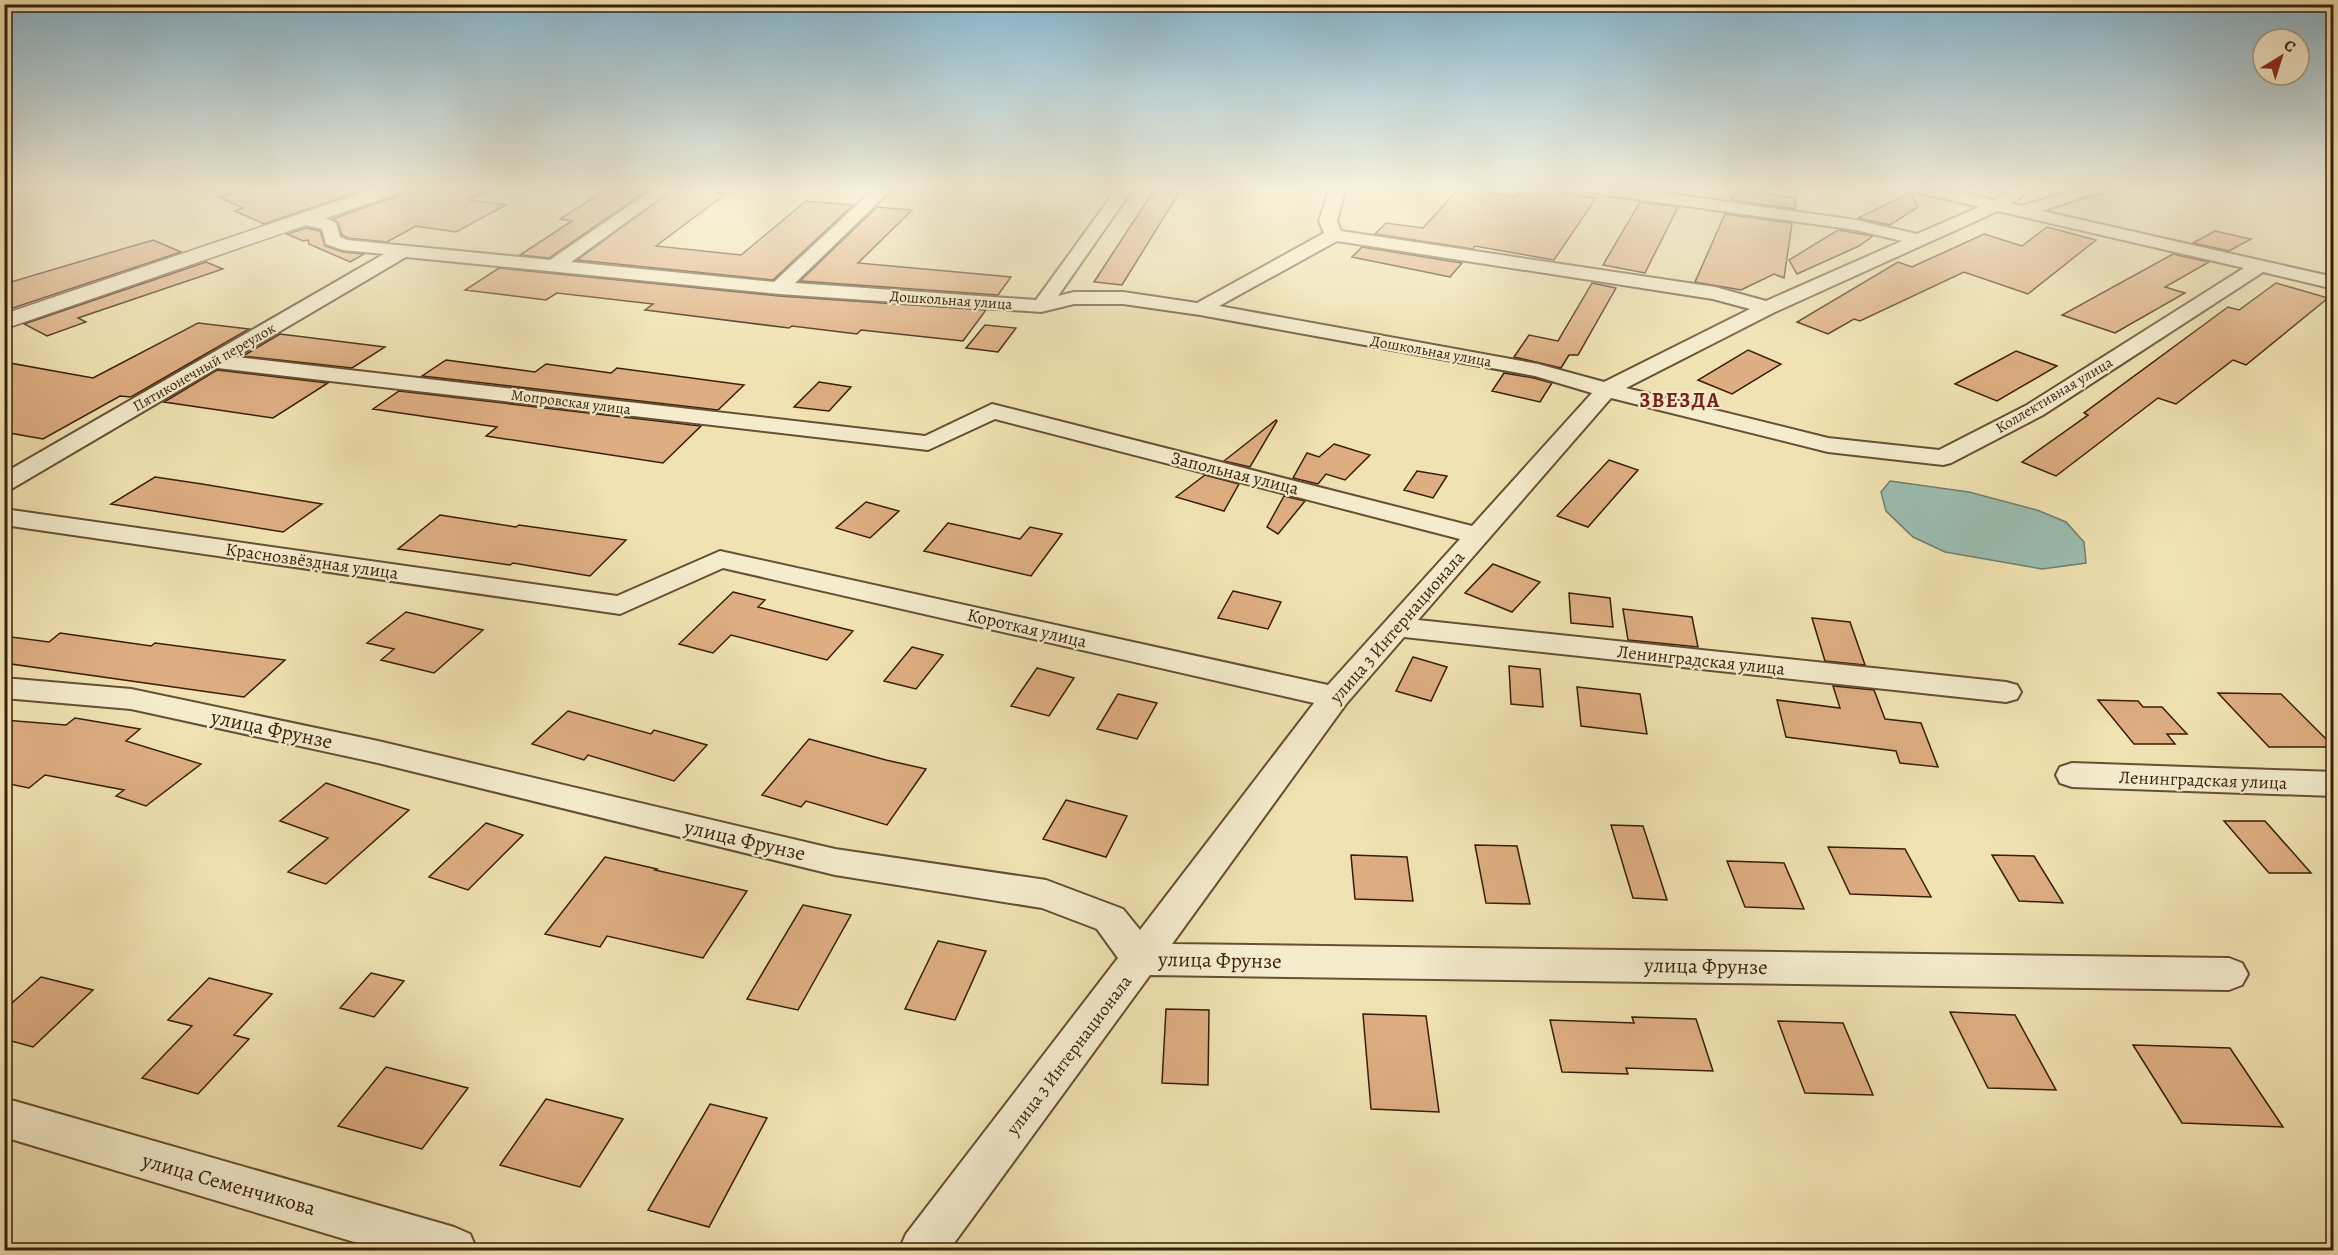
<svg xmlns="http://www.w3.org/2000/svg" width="2338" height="1255" viewBox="0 0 2338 1255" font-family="Alegreya,serif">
  <rect width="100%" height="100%" fill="#f0e2b2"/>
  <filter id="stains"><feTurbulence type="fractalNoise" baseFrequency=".00333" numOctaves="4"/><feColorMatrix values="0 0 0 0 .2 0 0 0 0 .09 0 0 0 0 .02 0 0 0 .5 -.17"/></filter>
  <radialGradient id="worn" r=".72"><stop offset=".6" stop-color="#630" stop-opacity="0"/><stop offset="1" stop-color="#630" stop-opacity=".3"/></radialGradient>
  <!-- water -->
  <path fill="#9bbdb1" stroke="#737d6e" stroke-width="1.5" d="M1890,481L1969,492L2037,510L2066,522L2084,542L2086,563L2042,569L1945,552L1913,537L1886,511L1881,492Z"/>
  <!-- building -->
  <path fill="#deae82" stroke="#381e09" stroke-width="1.5" d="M254,187H372L264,224L235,211L243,208L219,197Z
    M410,187H499L469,200L506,205L456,232L416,226L387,242L348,238L342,235L338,222L332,219L406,193Z
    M610,187H652L549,258L520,255L572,221L560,219Z
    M677,187H723L716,192L727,193L656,246L741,255L806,201L853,205L773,280L577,260Z
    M1156,187H1169L1179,193L1122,285L1094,282Z
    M1460,187L1515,197L1523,187H1532L1596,198L1554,260L1475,246L1473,249L1375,234L1386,223L1423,228Z
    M1736,189L1796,198L1795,209L1731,200Z
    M1910,193L1918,207L1890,225L1858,218Z
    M1640,202L1678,207L1645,273L1603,265Z
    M877,207L912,210L858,263L1011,277L998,295L800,281Z
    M1725,214L1792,223L1784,278L1774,274L1741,290L1695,282Z
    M2047,227L2096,240L2028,294L1964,272L1860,321L1854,319L1828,334L1797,322L1898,262L1912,267L1984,234L2022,246Z
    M306,228L320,231L325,246L343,252L364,254L350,262L309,244L308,240L303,241L287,234Z
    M1838,230L1873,236L1859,246L1797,274L1789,260Z
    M2215,231L2251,239L2229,251L2193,243Z
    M153,240L181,252L4,311V284Z
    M1362,247L1462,263L1450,277L1352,257Z
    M2173,254L2209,262L2165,287L2185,293L2115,333L2062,315Z
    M206,262L223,269L78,318L86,322L47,336L24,324Z
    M499,268L779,296L986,310L963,341L861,330L857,334L792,326L789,328L645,310L653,304L557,293L546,300L465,290Z
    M1592,283L1616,288L1578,355H1569L1561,368L1514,357L1529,335L1558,341Z
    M2276,283L2328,298L2246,365L2233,360L2176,404L2158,398L2056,476L2022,462L2088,415L2084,413L2228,307L2239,310Z
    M198,323L249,329L131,397L120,396L43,439L4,432V362L93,378Z
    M985,325L1016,328L998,352L966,348Z
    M280,334L385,347L352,368L243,356Z
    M1748,350L1781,364L1732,394L1698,380Z
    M2016,351L2057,366L1997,401L1955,384Z
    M446,360L535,372L546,364L611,373L617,368L744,385L718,410L422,376Z
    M217,370L328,383L273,418L164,402Z
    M1504,373L1534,378L1552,383L1540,402L1492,391Z
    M819,382L851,387L829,411L794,407Z
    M399,391L701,426L663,463L486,436L497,427L373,409Z
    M1276,420L1277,421L1250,467L1224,461Z
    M1334,444L1370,455L1345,480L1326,474L1318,484L1293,478L1307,453L1319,457Z
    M1609,460L1638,470L1588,527L1557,516Z
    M1417,471L1447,476L1433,498L1404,490Z
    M1205,475L1239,484L1224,511L1176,497Z
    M155,477L202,484L322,504L283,532L111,504Z
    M1284,496L1305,501L1278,534L1267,527Z
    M866,502L899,511L870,538L836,528Z
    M440,515L516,527L519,525L626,540L590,576L513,563L510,565L398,549Z
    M948,523L1020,539L1030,527L1062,534L1031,576L924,551Z
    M1493,564L1540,582L1512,612L1465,593Z
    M1233,591L1281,602L1268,629L1218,618Z
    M733,592L765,600L758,607L853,631L827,660L731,635L713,653L679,644Z
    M1569,593L1610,598L1613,627L1571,623Z
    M1623,609L1692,617L1698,647L1628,640Z
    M406,612L483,630L434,673L381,660L394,649L367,643Z
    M1812,618L1850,622L1865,665L1825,661Z
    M60,633L151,646L155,643L285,660L244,697L4,663V636L49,642Z
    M912,647L943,655L916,689L884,681Z
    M1413,657L1447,667L1431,701L1396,691Z
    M1509,666L1540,669L1543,707L1511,704Z
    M1037,668L1074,678L1049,716L1011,706Z
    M1833,686L1874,690L1885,719L1921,723L1938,767L1900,763L1896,751L1786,737L1777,700L1840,708Z
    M1577,687L1640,694L1647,734L1581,726Z
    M2218,693L2281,694L2334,747H2269Z
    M1118,694L1157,703L1137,739L1097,729Z
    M2098,700L2138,701L2143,707H2162L2187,734H2167L2175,744H2134Z
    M568,711L651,734L654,730L707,745L674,781L588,755L584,760L532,744Z
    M75,718L140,729L126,741L201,764L146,806L116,796L124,790L45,775L29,788L4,783V720L66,725Z
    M809,739L886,760L926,769L887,825L806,801L801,807L762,795Z
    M326,783L409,810L326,884L288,872L328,838L280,821Z
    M1066,800L1127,816L1106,857L1043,839Z
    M2224,821H2265L2311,873H2269Z
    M486,823L523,835L468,890L429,877Z
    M1611,825L1643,826L1667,900L1633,898Z
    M1475,845L1517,846L1530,904L1486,903Z
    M1828,847L1905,849L1931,897L1850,894Z
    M1351,855L1407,857L1413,901L1355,899Z
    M1992,855L2034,856L2063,903L2019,901Z
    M605,857L657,869L655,870L747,891L703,958L607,936L600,947L545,934Z
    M1727,861L1784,863L1804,909L1745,907Z
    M803,905L851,915L798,1010L747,999Z
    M938,941L986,951L955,1020L905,1009Z
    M371,973L404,981L374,1017L340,1008Z
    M41,977L93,990L33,1047L4,1039V1010Z
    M209,978L272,994L234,1035L249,1039L198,1094L142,1078L192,1026L168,1020Z
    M1166,1009L1209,1010L1208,1085L1162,1083Z
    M1950,1012L2015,1015L2056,1090L1988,1088Z
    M1363,1014L1426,1016L1439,1112L1371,1109Z
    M1632,1017L1696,1019L1713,1071L1626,1068L1628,1074L1562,1072L1550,1020L1634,1023Z
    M1778,1021L1843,1023L1873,1095L1805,1093Z
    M2133,1045L2230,1048L2283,1127L2182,1123Z
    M386,1067L468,1088L422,1149L338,1126Z
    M546,1099L623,1119L580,1187L500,1165Z
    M710,1104L767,1118L709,1227L648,1210Z"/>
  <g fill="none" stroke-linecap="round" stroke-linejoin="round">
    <!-- minor casing -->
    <g stroke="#664f33" stroke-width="4">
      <path id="minor" d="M4,187H30L28,190L4,197Z
        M656,187H675L571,262L774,282L876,187H894L795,283L1036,300L1118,187H1134L1058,296L1074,292H1123L1197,303L1324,233L1319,221L1330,187H1346L1337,221L1341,231L1715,287L1766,301L1902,241L1856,230L1586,192L1578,187H1621L1856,220L1917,234L1979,207L1909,190L1907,187H1937L1993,200L2015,187H2035L2011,204L2022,206L2084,187H2118L2116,190L2083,197L2042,211L2334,277V289L2263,272L2043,415L1951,463L1943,465L1828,452L1611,398L1418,620L2006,682L2017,685L2021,692L2017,699L2006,702L1404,637L1346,704L1172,944L2229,958L2242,963L2248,974L2242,985L2229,990L1150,975L949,1250H899L906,1234L1118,958L1097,929L1042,908L835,875L378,763L131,709L4,698V678L131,689L378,741L835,849L1046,880L1123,909L1140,930L1314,703L723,568L620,614L4,525V509L617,596L720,551L1328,685L1460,539L995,419L928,450L217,368L13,488L4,490V473L384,254L343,250L326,244L322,229L296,223L293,219L296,215C309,212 325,217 336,223L340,237L347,240L550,260ZM1998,211L2244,268L2027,405L1939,450L1828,438L1626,388L1775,312ZM1337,241L1713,299L1750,309L1604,382L1538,364L1219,306ZM406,257L779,294L1041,312L1074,304H1123L1200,315L1535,376L1592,393L1472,526L992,404L925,436L236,357Z
        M2072,763L2334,772V796L2072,787L2060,783L2056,775L2060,767Z
        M4,1098L454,1227L470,1234L477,1250H381L4,1137Z"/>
    </g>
    <!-- tertiary casing -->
    <g stroke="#664f33" stroke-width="3">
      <path id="tertiary" d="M379,187H408L405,191L4,329V314Z"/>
    </g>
    <!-- minor -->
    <use href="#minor" fill="#f5eccd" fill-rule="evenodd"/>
    <!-- tertiary -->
    <use href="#tertiary" fill="#f5eccd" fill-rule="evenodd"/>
  </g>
  <!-- sky -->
  <linearGradient id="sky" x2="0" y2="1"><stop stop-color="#89b8d2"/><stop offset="0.52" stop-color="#f8f2dc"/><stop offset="1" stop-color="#f8f2dc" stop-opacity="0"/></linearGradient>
  <rect width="2338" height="363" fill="url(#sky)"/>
  <g text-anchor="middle" stroke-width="4.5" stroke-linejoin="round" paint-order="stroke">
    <!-- far-street labels -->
    <g font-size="15" fill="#381e09" stroke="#f5eccd">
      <text transform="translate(951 300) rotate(4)" y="5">Дошкольная улица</text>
      <text transform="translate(1431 351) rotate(10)" y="5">Дошкольная улица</text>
      <text transform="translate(204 367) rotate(-30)" y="5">Пятиконечный переулок</text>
      <text transform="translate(2054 395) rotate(-31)" y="5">Коллективная улица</text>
      <text transform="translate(571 402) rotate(7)" y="5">Мопровская улица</text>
    </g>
    <!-- street labels -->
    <g font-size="18" fill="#381e09" stroke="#f5eccd">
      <text transform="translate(1235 473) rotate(14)" y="6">Запольная улица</text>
      <text transform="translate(312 561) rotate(8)" y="6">Краснозвёздная улица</text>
      <text transform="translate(1397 627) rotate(-49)" y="6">улица 3 Интернационала</text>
      <text transform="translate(1027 628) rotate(13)" y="6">Короткая улица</text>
      <text transform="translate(1701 660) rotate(6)" y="6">Ленинградская улица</text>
      <text transform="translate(2203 780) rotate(2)" y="6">Ленинградская улица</text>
      <text transform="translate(1069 1055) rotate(-53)" y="6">улица 3 Интернационала</text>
    </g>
    <!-- far-district labels -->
    <g font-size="20" font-weight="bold" letter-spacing="1.5" fill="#7a1f14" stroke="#f5eccd">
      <text x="1680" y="407">ЗВЕЗДА</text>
    </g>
    <!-- near-street labels -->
    <g font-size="21" fill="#381e09" stroke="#f5eccd">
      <text transform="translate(272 729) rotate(12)" y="7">улица Фрунзе</text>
      <text transform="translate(745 840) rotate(13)" y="7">улица Фрунзе</text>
      <text transform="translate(1220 960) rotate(1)" y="7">улица Фрунзе</text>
      <text transform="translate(1706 966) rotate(1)" y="7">улица Фрунзе</text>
      <text transform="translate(229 1184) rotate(16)" y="7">улица Семенчикова</text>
    </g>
  </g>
  <!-- margin -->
  <rect width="2338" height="1255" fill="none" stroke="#f0e2b2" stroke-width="24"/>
  <rect x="6" y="6" width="2326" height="1243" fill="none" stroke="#381e09" stroke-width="3"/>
  <rect x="12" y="12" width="2314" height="1231" fill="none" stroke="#381e09" stroke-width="1.5"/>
  <!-- north arrow -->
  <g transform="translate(2281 57) rotate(38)"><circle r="28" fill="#f5eccd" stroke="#a99a7f" stroke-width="1.5"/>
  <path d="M0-4.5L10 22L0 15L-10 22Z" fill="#8f2418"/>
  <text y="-9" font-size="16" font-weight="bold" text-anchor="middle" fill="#381e09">С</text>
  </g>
  <rect width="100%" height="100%" filter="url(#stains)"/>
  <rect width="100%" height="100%" fill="url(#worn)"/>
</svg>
